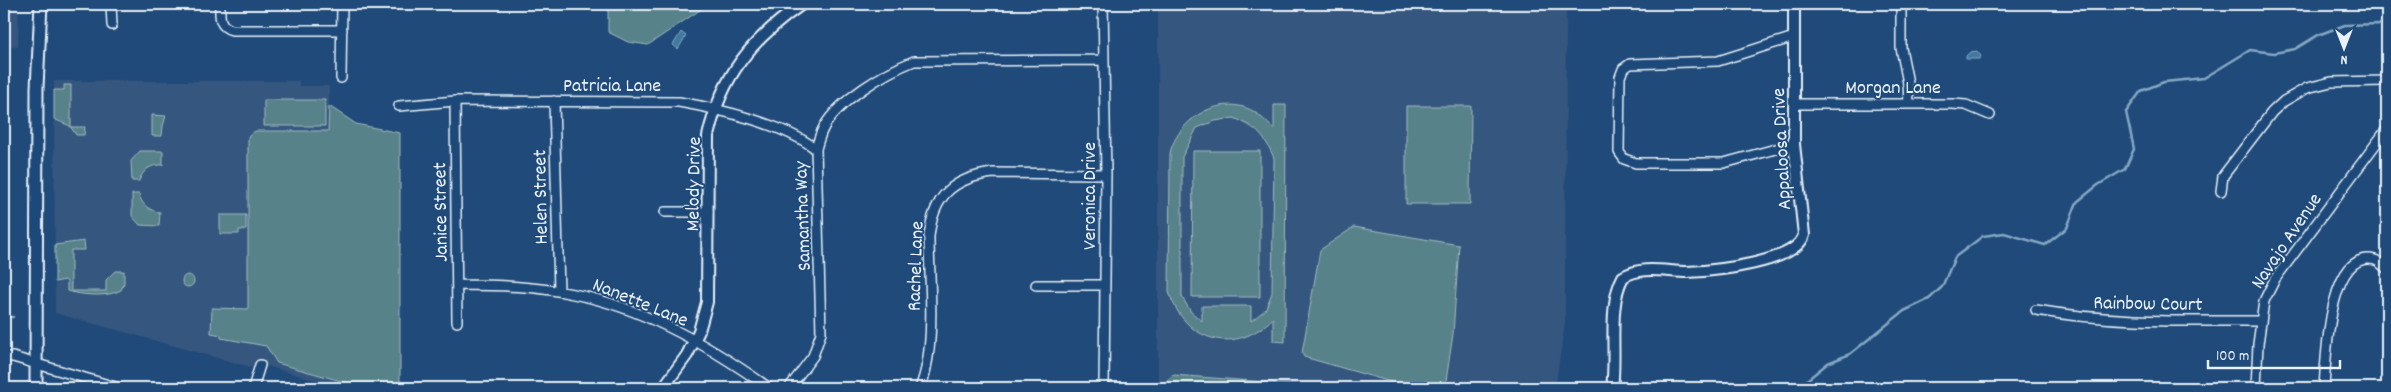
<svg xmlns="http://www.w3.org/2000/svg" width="2391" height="392" viewBox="0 0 2391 392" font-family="Dekko,sans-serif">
  <rect width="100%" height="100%" fill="#1f4a7a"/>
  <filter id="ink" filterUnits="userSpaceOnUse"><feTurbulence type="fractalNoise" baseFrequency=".02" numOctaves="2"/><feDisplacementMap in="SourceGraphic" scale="10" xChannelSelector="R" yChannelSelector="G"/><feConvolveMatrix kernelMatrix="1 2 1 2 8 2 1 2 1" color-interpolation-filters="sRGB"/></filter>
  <g filter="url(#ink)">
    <!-- built -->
    <path fill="#35577e" d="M4,4H19L18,47H4Z
      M1158,4H1566L1565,323L1555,388H1158Z
      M54,81H299V86H329V106L356,124L400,133V388H341L267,366L265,371L55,313Z"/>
    <!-- green -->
    <path fill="#58828a" stroke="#a0bac1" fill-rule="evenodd" d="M608,4H709L648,45L628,42L608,32Z
      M64,85H71V127H85L84,135H76L70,126L54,119V90H64Z
      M264,100H325V126H264Z
      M1274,105H1286L1285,342L1273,341V318C1236,356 1185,343 1169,292L1170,153C1178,119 1220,93 1253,111C1261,116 1267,123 1274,129ZM1234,118C1257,128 1264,135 1274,158L1272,293L1265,310L1251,321V306H1202V321L1191,312L1182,297V157L1197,128L1215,121Z
      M329,106L356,124L400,133V388H366L277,363L266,346L221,338V335L211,333L212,308L248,309V137L255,131H328Z
      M1406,106H1471L1470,204H1406Z
      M152,115L166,116L163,126L162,136H152Z
      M140,151H161L163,152V165C151,164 143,170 139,181H132L131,161Z
      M1193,151H1260V297H1192Z
      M132,194H139C141,204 149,211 160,212L159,226L140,225L132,216Z
      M220,215H246V230H239V234H220Z
      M1354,227L1459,245L1453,334L1446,381L1435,388L1391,382L1304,357L1302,353L1320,250Z
      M84,241L85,250H71V291H106V280L115,271H124V283L121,290C107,298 82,295 67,291V282L65,280L55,282V245Z
      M182 281a6 6 0 1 1 12 0a6 6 0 1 1-12 0Z
      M1173,375L1305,385V388H1165V382Z
      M1467,383L1511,385L1515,388H1464Z"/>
    <!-- water -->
    <path fill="#4377a0" stroke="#85a8c3" d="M681,32L686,36L678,49L673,45Z
      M1977,51L1981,56L1979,59H1966V56L1970,52Z"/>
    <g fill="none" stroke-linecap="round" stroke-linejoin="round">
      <!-- stream -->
      <path stroke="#85a8c3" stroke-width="2.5" d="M4,317H13
        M1797,388L1828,363L1850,354L1904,311L1929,299L1942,287L1955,257L1983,236L2004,233L2045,245L2067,228L2077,202L2098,185L2125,169L2134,149L2126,112L2141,91L2164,82L2204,78L2250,50L2274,53L2295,49L2318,35L2345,25L2379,24L2387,27"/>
      <!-- minor casing -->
      <g stroke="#e8f1f8" stroke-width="12">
        <path id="minor" d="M111,4L112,25
          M220,4C220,16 218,26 232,30H342
          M1103,4L1106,174L1104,388
          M1901,4V48L1908,83L1909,104
          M1794,37L1718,61L1630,64L1623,69L1620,77L1619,152L1624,159L1636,163H1724L1794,144
          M341,78L342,4
          M455,101L457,322
          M554,101L559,291
          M1794,104H1952L1966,105L1990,115
          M399,106L455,101L679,102C719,109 784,124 816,149
          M2221,191L2223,176L2272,112L2284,101L2307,88L2331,82L2387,81
          M665,212H708
          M457,285C498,285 538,286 578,295C647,309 713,348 769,388
          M1036,285H1105
          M2036,310C2111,323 2185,321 2260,321
          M4,357H13L119,388
          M253,388L260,365
          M789,388L813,356L821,333L816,149C818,142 820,134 824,127C839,100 886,72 914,61L1104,60
          M920,388C937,347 929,282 929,237C933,196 953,178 993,173L1106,174
          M2256,388L2258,344L2264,301L2275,279L2387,129
          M2324,388C2326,361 2328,247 2375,260C2379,261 2383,266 2387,269"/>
      </g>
      <!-- tertiary casing -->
      <g stroke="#e8f1f8" stroke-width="14">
        <path id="tertiary" d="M663,388L687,355L699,331L707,302L708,136C722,75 751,40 802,4
          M1612,388C1617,354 1607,306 1623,277C1642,265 1666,272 1687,272C1713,271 1796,263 1804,235L1794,144V4"/>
      </g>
      <!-- secondary casing -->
      <g stroke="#e8f1f8" stroke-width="15">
        <path id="secondary" d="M36,388L37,88L41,4"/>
      </g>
      <!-- minor -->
      <use href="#minor" stroke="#1f4a7a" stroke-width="9"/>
      <!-- tertiary -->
      <use href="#tertiary" stroke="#1f4a7a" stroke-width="10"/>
      <!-- secondary -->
      <use href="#secondary" stroke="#1f4a7a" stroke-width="11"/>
    </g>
  </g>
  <g text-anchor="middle" stroke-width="4" stroke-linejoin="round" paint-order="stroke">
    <!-- street labels -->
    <g font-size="20" fill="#e8f1f8" stroke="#1f4a7a">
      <text x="612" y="91">Patricia Lane</text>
      <text x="1893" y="93">Morgan Lane</text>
      <text transform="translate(1780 149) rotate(-93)" y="7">Appaloosa Drive</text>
      <text transform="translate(692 184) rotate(-89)" y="7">Melody Drive</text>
      <text transform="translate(1088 196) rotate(-90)" y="7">Veronica Drive</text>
      <text transform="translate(539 197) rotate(-91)" y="7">Helen Street</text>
      <text transform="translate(439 212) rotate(-91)" y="7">Janice Street</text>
      <text transform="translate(801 216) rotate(-92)" y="7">Samantha Way</text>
      <text transform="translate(2285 240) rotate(-56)" y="7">Navajo Avenue</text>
      <text transform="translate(914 266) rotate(-88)" y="7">Rachel Lane</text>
      <text transform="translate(641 301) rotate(22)" y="7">Nanette Lane</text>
      <text transform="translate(2148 302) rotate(1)" y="7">Rainbow Court</text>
    </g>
  </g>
  <!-- margin -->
  <rect width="2391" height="392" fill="none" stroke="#1f4a7a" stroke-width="20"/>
  <rect x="10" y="10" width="2371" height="372" fill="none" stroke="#e8f1f8" stroke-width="2" filter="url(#ink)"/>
  <!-- north arrow -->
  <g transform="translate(2344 48) rotate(180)" stroke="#1f4a7a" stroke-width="4" paint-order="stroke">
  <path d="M0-4L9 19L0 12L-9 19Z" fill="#e8f1f8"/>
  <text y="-8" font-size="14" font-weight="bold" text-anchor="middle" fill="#e8f1f8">N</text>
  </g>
  <!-- scale -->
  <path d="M2208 360v8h132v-8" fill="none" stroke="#e8f1f8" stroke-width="2.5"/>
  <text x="2216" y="360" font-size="15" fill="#e8f1f8" stroke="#1f4a7a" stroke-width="4" paint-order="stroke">100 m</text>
</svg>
